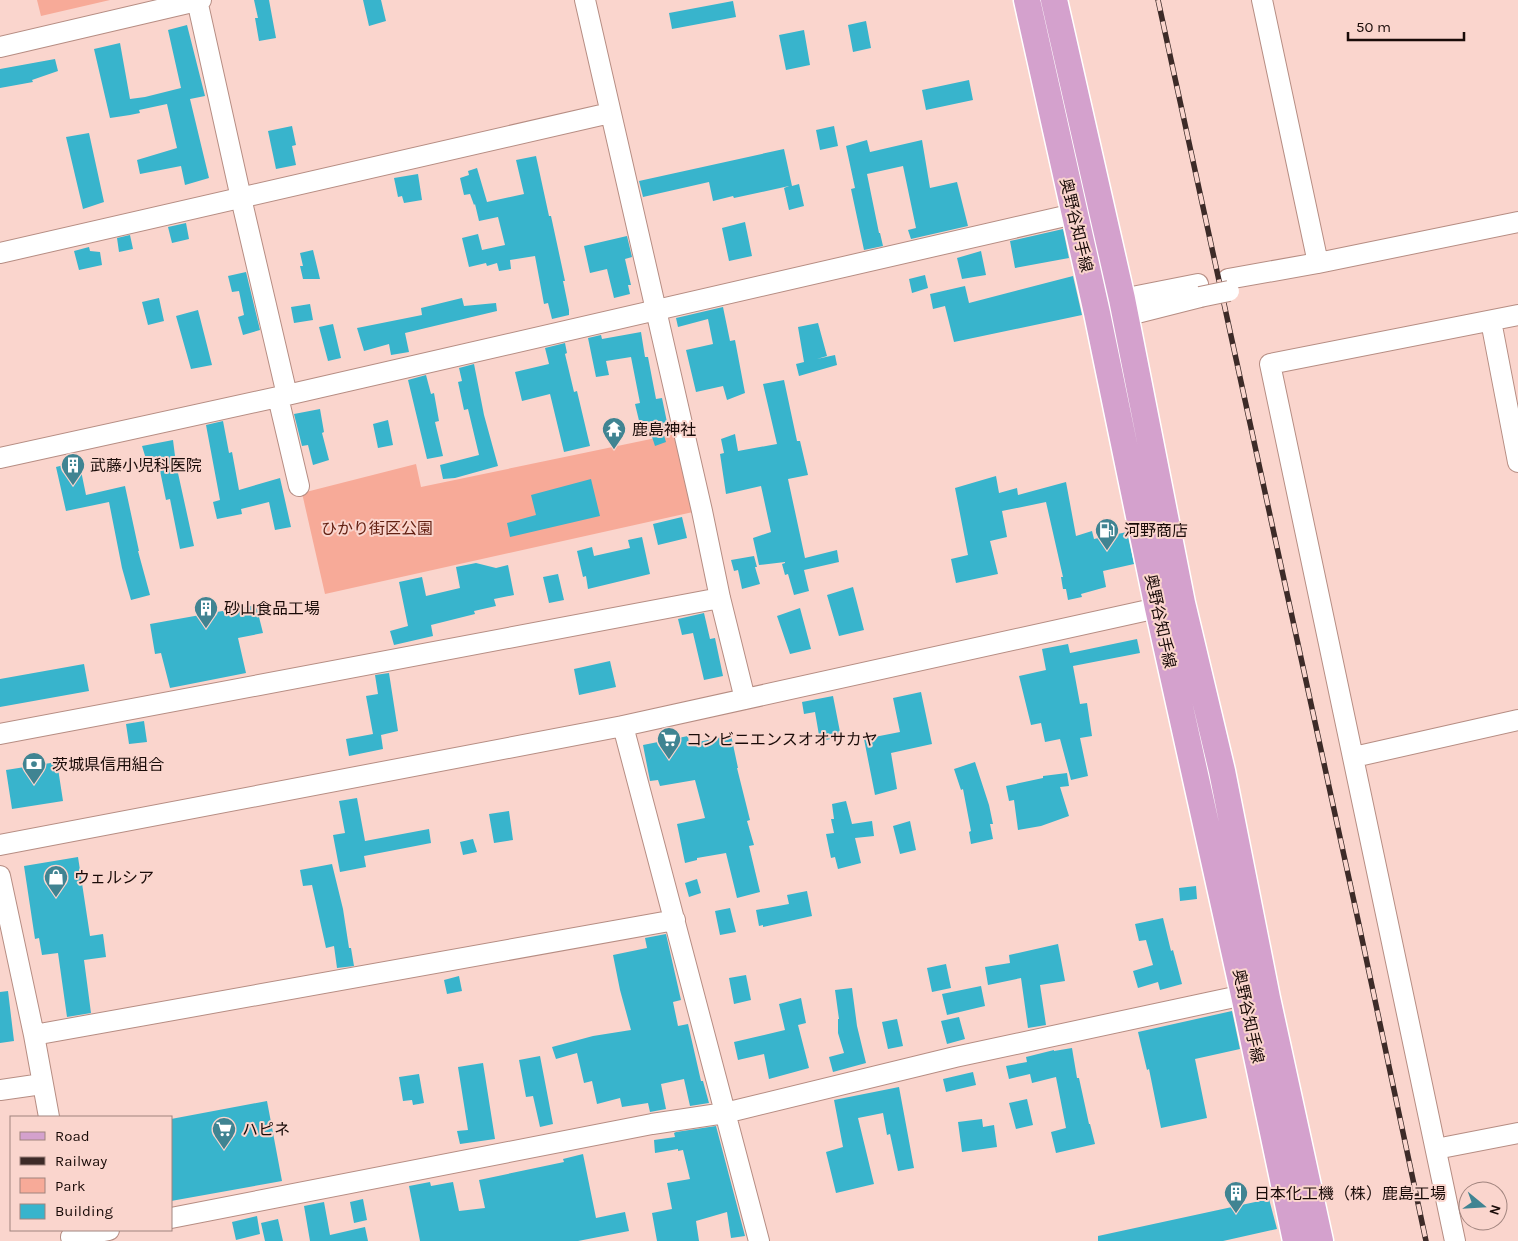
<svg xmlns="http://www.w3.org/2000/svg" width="1518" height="1241" viewBox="0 0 1518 1241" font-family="Karla,'Noto Sans JP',sans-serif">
  <rect width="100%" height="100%" fill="#fad5cd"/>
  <!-- green -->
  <path fill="#f7aa98" d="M37,0H110L41,16Z
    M675,434L693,512L325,594L302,493L416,464L421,487Z"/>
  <!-- building -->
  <path fill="#38b4cc" d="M254,0H269L276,38L259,41L255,18H258Z
    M363,0H381L386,21L369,26Z
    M733,1L736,17L672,29L669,13Z
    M866,21L871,48L853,52L848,25Z
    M187,25L205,96L190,99L209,178L185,185L181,166L140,174L137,160L177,148L167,104L139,110L140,113L130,115L110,118L94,49L120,43L130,99L145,97L181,88L168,30Z
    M804,30L810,65L786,70L779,35Z
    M55,59L58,71L32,80L33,82L0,88V69Z
    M969,80L973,100L926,110L922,90Z
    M292,126L296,145L292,146L296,165L276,169L268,131Z
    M834,126L838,146L820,150L816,130Z
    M89,133L104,202L83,209L66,137Z
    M867,140L870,152L922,140L930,188L957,182L968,226L911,239L908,230L916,228L903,166L867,174L879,233H880L883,246L864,250L851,189L855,188L846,146Z
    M784,149L792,186L799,184L804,206L789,210L784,188L789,186L734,198L733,196L713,201L709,182L643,197L639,181Z
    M536,156L549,216H551L565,281H563L569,310V315L552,319L548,303L544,304L535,256L510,260L511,269L499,271L497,263L487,266L486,263L469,267L462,238L478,234L482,250L505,245L498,217L479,221L475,204L474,205L470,194L464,195L460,178L469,175L468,171L477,168L487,202L524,194L516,160Z
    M418,174L422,200L404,203L402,196L398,197L394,178Z
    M745,222L752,256L729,261L722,228Z
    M186,223L189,239L172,243L168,227Z
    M1063,229L1069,258L1015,268L1010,241Z
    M130,235L133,249L119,252L117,238Z
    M627,236L632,257L625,259L631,285H628L630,294L614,298L607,269L590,273L584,246Z
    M89,247L90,251L100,252L102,265L79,270L74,251Z
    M313,250L320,279H303L300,266H303L300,253Z
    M981,251L986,275L962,279L957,258Z
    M246,272L260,330L243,335L238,317L244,315L239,291L232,292L228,276Z
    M925,275L928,288L912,293L909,279Z
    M1073,276L1082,315L954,342L945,306L933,309L930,294L965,286L969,303Z
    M159,298L164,321L148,325L142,302Z
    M462,298L464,306L496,303L497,311L405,333L409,352L391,355L389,344L364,351L357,328L422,315L421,308Z
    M310,304L313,320L294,323L291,307Z
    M723,307L730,341L735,340L745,393L727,400L723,386L696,392L686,350L713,344L708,319L678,327L676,318Z
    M198,310L212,365L191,369L176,316Z
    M818,323L827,356L817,359L835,355L837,365L799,376L796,364L804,362L798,327Z
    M333,324L341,358L328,361L319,327Z
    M641,332L645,357H648L656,399L662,398L668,427L662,429L666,442L655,446L650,431L642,433L635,404L640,403L631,357L606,361L609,375L596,377L588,338L601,335L602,339Z
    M565,343L567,353L565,354L574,392L577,391L590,446L564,452L550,394L522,401L515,372L549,364L545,348Z
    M474,364L484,415L498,466L455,478L443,479L440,465L479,455L468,409L464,410L458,382L462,381L459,368Z
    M426,375L431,394L434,393L439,421L435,422L443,456L427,459L408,380Z
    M784,380L797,441H800L808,475L788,479L805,558L837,550L839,562L804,570L809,591L794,595L788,574L785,575L782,564L785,563V562L759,565L753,538L771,532L761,486L726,494L720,454L724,453L721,439L735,434L738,451L777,444L763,384Z
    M320,409L324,432L322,433L329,460L313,465L308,445L302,446L294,414Z
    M388,420L393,445L378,448L373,424Z
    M223,421L229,453L232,452L239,490L280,478L291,527L275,530L269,502L241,509L242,514L217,519L213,502L220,500L206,425Z
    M173,440L176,464L194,546L180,549L170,499L166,500L157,456L146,459L142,446Z
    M79,461L86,495L125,486L139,551H138L150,595L131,600L122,568L109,502L66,511L56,467Z
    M996,476L999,493L1017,488L1018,495L1066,482L1076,536L1092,531L1094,539L1127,532L1134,564L1103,571L1106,587L1081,594L1082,597L1068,600L1066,589H1063L1061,577H1063L1046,502L1002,511L1007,537L990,541L998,574L956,583L951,559L968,555L955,488Z
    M591,479L600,516L510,537L507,523L536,515L531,495Z
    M682,517L687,538L658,545L653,524Z
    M642,537L650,574L588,589L586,576L583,577L577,551L592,547L594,556L630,548L628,540Z
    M754,556L757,567H755L760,584L742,589L738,570L734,571L731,560Z
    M476,563L496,568L508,565L514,595L494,599L496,606L474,611L475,614L431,625L433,636L394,645L390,631L408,626L399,582L422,577L426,596L460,588L456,567Z
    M558,574L564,600L549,603L543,577Z
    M853,587L864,630L839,636L827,595Z
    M256,605L263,633L238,638L246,673L170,688L161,653L155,654L150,624Z
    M800,608L811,649L790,654L777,616Z
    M704,613L710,639L715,638L723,676L704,680L693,633L682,635L678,619Z
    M1137,639L1140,653L1073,666L1080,704L1087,703L1092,736L1080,738L1088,776L1071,780L1060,739L1045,742L1041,723L1031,725L1019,676L1046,670L1042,649L1068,644L1070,653Z
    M610,661L616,687L579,695L574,669Z
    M84,664L89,691L0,707V679Z
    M389,673L398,731L381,735L383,749L349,756L346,739L373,734L366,696L378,694L375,675Z
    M921,692L932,744L891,753L897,789L875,795L864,739L900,732L893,698Z
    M833,696L841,737L820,741L815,712L804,714L802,702Z
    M144,721L147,742L129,744L126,724Z
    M731,735L738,768H737L750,820L747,821L754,845L749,846L760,892L737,898L726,853L697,858V860L685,863L677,824L705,818L695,780L660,786L658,780L650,781L643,745L688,736L689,744Z
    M57,762L63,801L12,809L6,770Z
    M975,762L989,805L993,824H990L993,839L971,844L969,832L971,831L963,789L961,790L954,769Z
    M1067,773L1069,786L1060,787L1069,816L1041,826L1018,830L1014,800L1009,801L1006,786L1043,778V776Z
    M357,798L365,841L429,829L431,843L364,856L366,867L340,872L333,835L345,833L339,801Z
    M846,801L852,824L872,821L874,836L855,838L861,863L838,869L835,857L831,858L826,834L834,833L831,819H834L832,804Z
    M509,811L513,840L494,843L489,814Z
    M910,821L916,850L900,854L893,826Z
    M473,839L477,852L463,855L460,842Z
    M78,857L90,936L103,934L106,957L84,960L91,1013L67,1017L58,953L42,955L39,938L35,939L24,866Z
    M332,864L343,909L349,948H351L354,966L337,968L334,946L326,948L312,885L303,886L300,870Z
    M697,879L701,893L689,897L685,883Z
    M1196,886L1197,899L1180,901L1179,888Z
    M807,891L812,916L763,927V925L759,926L756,910L789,904L787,895Z
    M730,908L736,932L720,935L715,911Z
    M1163,918L1171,951L1173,950L1182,984L1160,990L1158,982L1138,988L1133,971L1153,965L1146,940L1139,941L1135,924Z
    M666,934L681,1000L673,1002L678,1026L688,1024L701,1081H703L709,1103L690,1106L684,1079L661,1084L666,1109L650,1112L648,1103L622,1107L620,1098L597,1104L592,1081L584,1083L577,1053L556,1059L552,1047L593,1036L631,1030L620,990L613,955L647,948L645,938Z
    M1058,944L1065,981L1040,985L1046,1025L1028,1028L1021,978L988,985L985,967L1010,963L1009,955Z
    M946,964L951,988L932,992L927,968Z
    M746,975L751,1000L734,1004L729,978Z
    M459,976L462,991L447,994L444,980Z
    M981,986L985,1006L947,1015L942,994Z
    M852,988L857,1026L866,1063L833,1072L829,1057L844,1053L838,1033V1019H839L835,990Z
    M8,991L14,1041L0,1043V992Z
    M801,998L806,1023L798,1025L809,1068L769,1079L764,1054L738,1060L734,1042L785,1030L779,1004Z
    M1232,1011L1240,1049L1195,1059L1207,1118L1161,1128L1149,1069L1147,1070L1138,1032Z
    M959,1017L965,1039L947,1044L941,1021Z
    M897,1019L903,1046L888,1049L882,1022Z
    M1072,1048L1077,1078H1079L1089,1124H1090L1095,1144L1056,1153L1051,1132L1066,1128L1056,1077L1032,1083L1030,1074L1009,1079L1006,1066L1027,1062L1026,1057L1054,1050V1051Z
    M540,1056L553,1124L540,1127L533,1096L526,1097L519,1060Z
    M483,1063L495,1139L460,1144L457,1131L468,1130L458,1067Z
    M973,1072L976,1085L946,1092L943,1079Z
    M419,1074L424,1103L413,1105L412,1100L403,1101L399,1077Z
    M899,1087L914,1168L898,1171L890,1134L887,1135L883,1113L858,1118L874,1184L836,1193L826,1152L843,1147L834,1100Z
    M1027,1099L1033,1125L1016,1129L1009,1103Z
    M267,1101L282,1181L171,1201V1119Z
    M982,1119L983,1127L994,1125L997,1147L962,1152L958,1122Z
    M716,1126L745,1236L731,1238L727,1212L696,1221L699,1241H657L652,1213L672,1209L667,1183L690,1179L683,1150L678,1151V1149L655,1153L654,1140L675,1137L674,1133L676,1132Z
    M583,1154L596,1218L625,1212L629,1231L578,1241H420L409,1186L430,1182L431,1186L453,1182L459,1211L485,1208L479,1180L564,1162L563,1159Z
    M363,1199L367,1220L354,1223L350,1202Z
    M1269,1199L1277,1229L1223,1241H1098V1236Z
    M324,1202L330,1235L365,1227L368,1241H310L304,1206Z
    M257,1216L260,1234L236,1240L232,1222Z
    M278,1219L283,1241H265L261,1223Z"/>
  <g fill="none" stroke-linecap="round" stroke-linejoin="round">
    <!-- minor casing -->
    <g stroke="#b68d83" stroke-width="22">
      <path id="minor" d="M197,0L241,198L287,395
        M585,0L702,511L720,598L745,699
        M1262,0L1318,263
        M0,47L201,0
        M0,253L610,113
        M1228,279L1318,263L1518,222
        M1097,313L1122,299L1198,284
        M1112,314L1125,316L1200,297
        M1491,321L1518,462
        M278,397L299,486
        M0,458L287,395L1074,214
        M623,726L759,1241
        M0,734L720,598
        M1354,757L1518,720
        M0,845L623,726L1171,605
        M0,876L34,1035L49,1117
        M34,1035L675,920
        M0,1090L42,1084
        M1436,1149L1518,1133
        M171,1218L652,1124L725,1113L955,1057L1244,995
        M71,1237L109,1230
        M1455,1241L1270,364L1518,315"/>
    </g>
    <!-- major casing -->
    <g stroke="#fff" stroke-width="29">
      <path id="major" d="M1027,0L1097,313L1158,608L1244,995L1296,1241
        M1054,0L1122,299L1182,603L1222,771L1267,998L1320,1241"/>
    </g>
    <!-- minor -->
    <use href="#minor" stroke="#fff" stroke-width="20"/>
    <!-- major -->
    <use href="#major" stroke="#d4a1cd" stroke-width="26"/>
    <!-- rail casing -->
    <g stroke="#3d2b28" stroke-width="5.5">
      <path id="rail" d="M1158,0L1358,920L1426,1241"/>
    </g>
    <!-- rail -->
    <use href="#rail" stroke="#fad5cd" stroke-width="4" stroke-dasharray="11" stroke-linecap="butt"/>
    <!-- minor-bridge casing -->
    <g stroke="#b68d83" stroke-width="22" stroke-linecap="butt">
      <path id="minor-bridge" d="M1200,297L1229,291"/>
    </g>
    <!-- minor-bridge -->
    <use href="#minor-bridge" stroke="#fff" stroke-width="20"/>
  </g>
  <!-- icons -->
  <defs>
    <g id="temple-pin" transform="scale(1.25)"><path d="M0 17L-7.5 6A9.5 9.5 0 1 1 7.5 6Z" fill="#408492" stroke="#fad5cd"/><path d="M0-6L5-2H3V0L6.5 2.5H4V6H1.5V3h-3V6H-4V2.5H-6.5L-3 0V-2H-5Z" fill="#fff"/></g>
    <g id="building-pin" transform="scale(1.25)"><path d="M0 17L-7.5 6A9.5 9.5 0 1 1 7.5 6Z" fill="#408492" stroke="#fad5cd"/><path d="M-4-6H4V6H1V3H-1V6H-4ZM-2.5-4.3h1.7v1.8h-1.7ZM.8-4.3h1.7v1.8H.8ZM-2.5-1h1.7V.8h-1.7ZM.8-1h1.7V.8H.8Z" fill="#fff"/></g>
    <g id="fuel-pin" transform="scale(1.25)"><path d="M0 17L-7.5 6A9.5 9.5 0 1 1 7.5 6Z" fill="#408492" stroke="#fad5cd"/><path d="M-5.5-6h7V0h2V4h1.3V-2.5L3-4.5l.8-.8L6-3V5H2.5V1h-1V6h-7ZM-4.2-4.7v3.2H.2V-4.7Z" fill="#fff"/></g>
    <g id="supermarket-pin" transform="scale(1.25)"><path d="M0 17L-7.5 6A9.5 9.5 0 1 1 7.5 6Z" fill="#408492" stroke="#fad5cd"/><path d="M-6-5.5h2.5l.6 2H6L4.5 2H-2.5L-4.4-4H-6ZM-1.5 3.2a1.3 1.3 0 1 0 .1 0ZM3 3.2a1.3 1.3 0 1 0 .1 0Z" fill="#fff"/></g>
    <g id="bank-pin" transform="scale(1.25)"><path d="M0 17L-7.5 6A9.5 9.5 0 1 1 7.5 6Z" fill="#408492" stroke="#fad5cd"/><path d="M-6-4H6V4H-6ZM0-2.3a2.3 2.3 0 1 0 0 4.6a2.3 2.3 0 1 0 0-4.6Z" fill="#fff"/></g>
    <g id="shop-pin" transform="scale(1.25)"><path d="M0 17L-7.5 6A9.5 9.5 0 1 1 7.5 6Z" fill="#408492" stroke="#fad5cd"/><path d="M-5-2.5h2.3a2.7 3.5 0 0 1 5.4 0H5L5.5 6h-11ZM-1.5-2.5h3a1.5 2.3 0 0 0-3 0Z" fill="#fff"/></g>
  </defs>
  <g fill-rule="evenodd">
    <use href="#temple-pin" x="614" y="429"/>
    <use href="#building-pin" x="73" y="465"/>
    <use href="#fuel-pin" x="1107" y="530"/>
    <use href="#building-pin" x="206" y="608"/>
    <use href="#supermarket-pin" x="669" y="739"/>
    <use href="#bank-pin" x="34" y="764"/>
    <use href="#shop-pin" x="56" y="877"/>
    <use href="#supermarket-pin" x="224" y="1129"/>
    <use href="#building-pin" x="1236" y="1193"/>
  </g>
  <g text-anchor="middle" stroke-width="4" stroke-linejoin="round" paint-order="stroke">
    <!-- street labels -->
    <g font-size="16" fill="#190b08" stroke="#fad5cd">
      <text transform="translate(1077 225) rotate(77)" y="6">奥野谷知手線</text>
      <text transform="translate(1161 621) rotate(78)" y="6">奥野谷知手線</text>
      <text transform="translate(1249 1016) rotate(78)" y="6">奥野谷知手線</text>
    </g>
    <!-- poi labels -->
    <g font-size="16" fill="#190b08" stroke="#fad5cd" text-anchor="start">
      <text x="632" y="435">鹿島神社</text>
      <text x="90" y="471">武藤小児科医院</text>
      <text x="1124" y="536">河野商店</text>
      <text x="224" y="614">砂山食品工場</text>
      <text x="686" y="745">コンビニエンスオオサカヤ</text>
      <text x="52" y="770">茨城県信用組合</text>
      <text x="74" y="883">ウェルシア</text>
      <text x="242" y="1135">ハピネ</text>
      <text x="1254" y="1199">日本化工機（株）鹿島工場</text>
    </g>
    <!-- park labels -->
    <g font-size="16" fill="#632012" stroke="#fad5cd">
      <text x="377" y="534">ひかり街区公園</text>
    </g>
  </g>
  <!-- legend -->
  <rect x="10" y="1116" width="162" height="115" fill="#fad5cd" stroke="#a0847e"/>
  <rect x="20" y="1132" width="25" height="8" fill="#d4a1cd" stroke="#a0847e"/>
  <text x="55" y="1141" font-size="15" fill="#190b08">Road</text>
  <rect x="20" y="1157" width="25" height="8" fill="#3d2b28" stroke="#a0847e"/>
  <text x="55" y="1166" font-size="15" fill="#190b08">Railway</text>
  <rect x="20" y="1178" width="25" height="15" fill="#f7aa98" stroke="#a0847e"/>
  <text x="55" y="1191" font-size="15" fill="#190b08">Park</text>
  <rect x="20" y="1204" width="25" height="15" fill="#38b4cc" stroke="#a0847e"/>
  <text x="55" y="1216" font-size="15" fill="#190b08">Building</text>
  <!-- north arrow -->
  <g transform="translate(1483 1206) rotate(108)"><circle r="24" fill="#fad5cd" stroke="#a0847e"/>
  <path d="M0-4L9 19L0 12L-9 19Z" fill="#408492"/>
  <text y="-8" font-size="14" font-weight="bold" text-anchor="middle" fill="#190b08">N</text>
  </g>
  <!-- scale -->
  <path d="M1348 32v8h116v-8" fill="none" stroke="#190b08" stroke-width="2.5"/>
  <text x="1356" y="32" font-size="15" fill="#190b08" stroke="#fad5cd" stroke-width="4" paint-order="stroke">50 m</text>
</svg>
